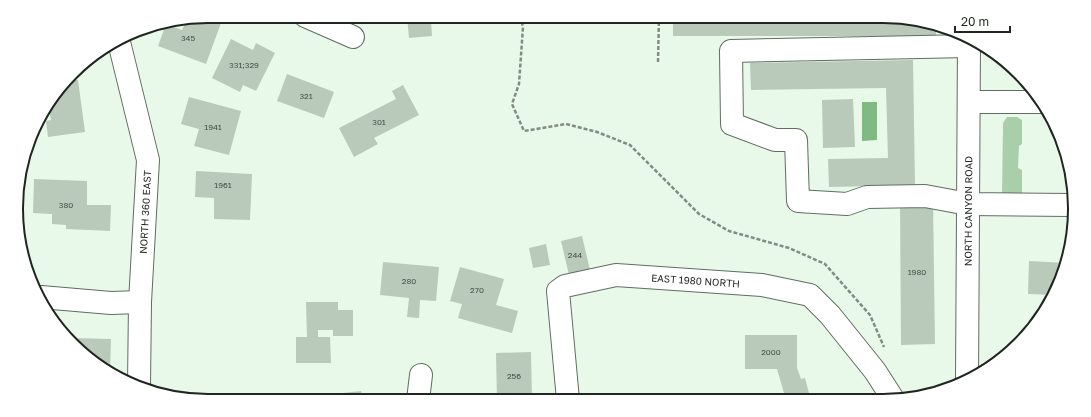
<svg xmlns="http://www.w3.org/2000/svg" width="1091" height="417" viewBox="0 0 1091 417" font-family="'Golos Text',sans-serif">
  <rect width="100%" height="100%" fill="#e9f9e9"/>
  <!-- green -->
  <path fill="#a8ceaa" d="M1007,117H1017L1022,120V144L1019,146L1018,168L1022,170V196L1002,194L1003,123Z"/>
  <!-- water -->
  <path fill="#7eba82" d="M862,102H877V140L862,141Z"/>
  <!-- building -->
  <path fill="#b9c9ba" d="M407,16H440L438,20L431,21L432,36L409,38Z
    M673,16H882L933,23L936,24V36H673Z
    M205,17L221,23L206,64L158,46L166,24L182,30L187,20Z
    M231,39L253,50L256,43L275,53L256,91L243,85L240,92L212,78Z
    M913,60L915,185L829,187L828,159L888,158L886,88L751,90L750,63Z
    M287,74L334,92L324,118L277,101Z
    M78,80L85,132L48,137L46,121L51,120L48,104L67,81Z
    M403,85L419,115L374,138L378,144L354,157L339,128L396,99L392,91Z
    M189,97L241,111L229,155L194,146L199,129L181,124Z
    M853,99L855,147L823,148L822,100Z
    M196,171L252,174L250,220L214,219V198L195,197Z
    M34,179L87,181V205H111L110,231L66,229V225L52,224V214L33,213Z
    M900,200H933L935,344L901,345Z
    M582,236L590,270L569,275L561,241Z
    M546,244L550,265L533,268L529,248Z
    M1029,261L1066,263L1052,295L1028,294Z
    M383,262L439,267L436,301L420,300L419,318L407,317L409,298L380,295Z
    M460,267L504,279L496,305L518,311L512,333L458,318L462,304L450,301Z
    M306,302H338V310H353V336H333V330H318V337H330L331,363H296V337H307Z
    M745,335H797V368L801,379L805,378L810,397L803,400H786L777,369H745Z
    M70,338L111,339L110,371L91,361Z
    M531,352L532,400H497L496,353Z
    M361,391L363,401H297V398Z"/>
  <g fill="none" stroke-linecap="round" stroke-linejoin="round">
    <!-- minor casing -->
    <g stroke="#5f6e60" stroke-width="24">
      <g id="minor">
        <path d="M305,16L353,37"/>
        <path d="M119,42L148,160L140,302L139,385"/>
        <path d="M969,46L731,51L732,124L775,140H796L798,201L847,204L867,197L925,196L968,204L1072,205"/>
        <path d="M969,102H1040"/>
        <path d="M41,297L111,303L140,302"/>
        <path d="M418,400L421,375"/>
        <path id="s1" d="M568,400L558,291L565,286L616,275L762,285L810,295L830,315L875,371L893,399"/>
      </g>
    </g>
    <!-- major casing -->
    <g stroke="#5f6e60" stroke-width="24">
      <g id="major">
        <path id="s2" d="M967,381L969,41"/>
      </g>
    </g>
    <!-- path -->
    <path stroke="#828c82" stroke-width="2.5" stroke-dasharray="4 2" stroke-linecap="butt" d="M520,16L523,27L519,84L512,104L524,131L566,124L597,132L630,145L699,214L729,231L789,248L825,264L870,315L884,347
      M658,62L659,16"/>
    <!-- minor -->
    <use href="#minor" stroke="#fff" stroke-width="22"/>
    <!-- major -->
    <use href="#major" stroke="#fff" stroke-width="22"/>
  </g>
  <g text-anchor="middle" stroke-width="3.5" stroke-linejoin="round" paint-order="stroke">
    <!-- number labels -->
    <g font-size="8" fill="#464e46">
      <text x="188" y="41">345</text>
      <text x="244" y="68">331;329</text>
      <text x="306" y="99">321</text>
      <text x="379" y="125">301</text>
      <text x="213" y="130">1941</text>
      <text x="223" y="188">1961</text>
      <text x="66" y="208">380</text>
      <text x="575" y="258">244</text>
      <text x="917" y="275">1980</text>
      <text x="409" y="284">280</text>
      <text x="477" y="293">270</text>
      <text x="771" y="355">2000</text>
      <text x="514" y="379">256</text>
    </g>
    <!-- street labels -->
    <g font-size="10" fill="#1f251f" stroke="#fff">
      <text dy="4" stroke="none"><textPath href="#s2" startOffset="170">NORTH CANYON ROAD</textPath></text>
      <text transform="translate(145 212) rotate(-87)" y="4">NORTH 360 EAST</text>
      <text dy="4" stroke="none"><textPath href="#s1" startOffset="250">EAST 1980 NORTH</textPath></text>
    </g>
  </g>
  <!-- crop -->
  <path d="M0 0H1091V417H0ZM208 23H883A185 185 0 0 1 1068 208V209A185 185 0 0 1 883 394H208A185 185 0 0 1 23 209V208A185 185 0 0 1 208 23Z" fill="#fff" fill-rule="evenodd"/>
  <path fill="none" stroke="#1f251f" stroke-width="2" d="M208 23H883A185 185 0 0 1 1068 208V209A185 185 0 0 1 883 394H208A185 185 0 0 1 23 209V208A185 185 0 0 1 208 23Z"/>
  <!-- scale -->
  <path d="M955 26v6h55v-6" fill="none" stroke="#1f251f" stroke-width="2"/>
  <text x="961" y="26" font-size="12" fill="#1f251f" stroke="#ffffff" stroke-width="3" paint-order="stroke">20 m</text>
</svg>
